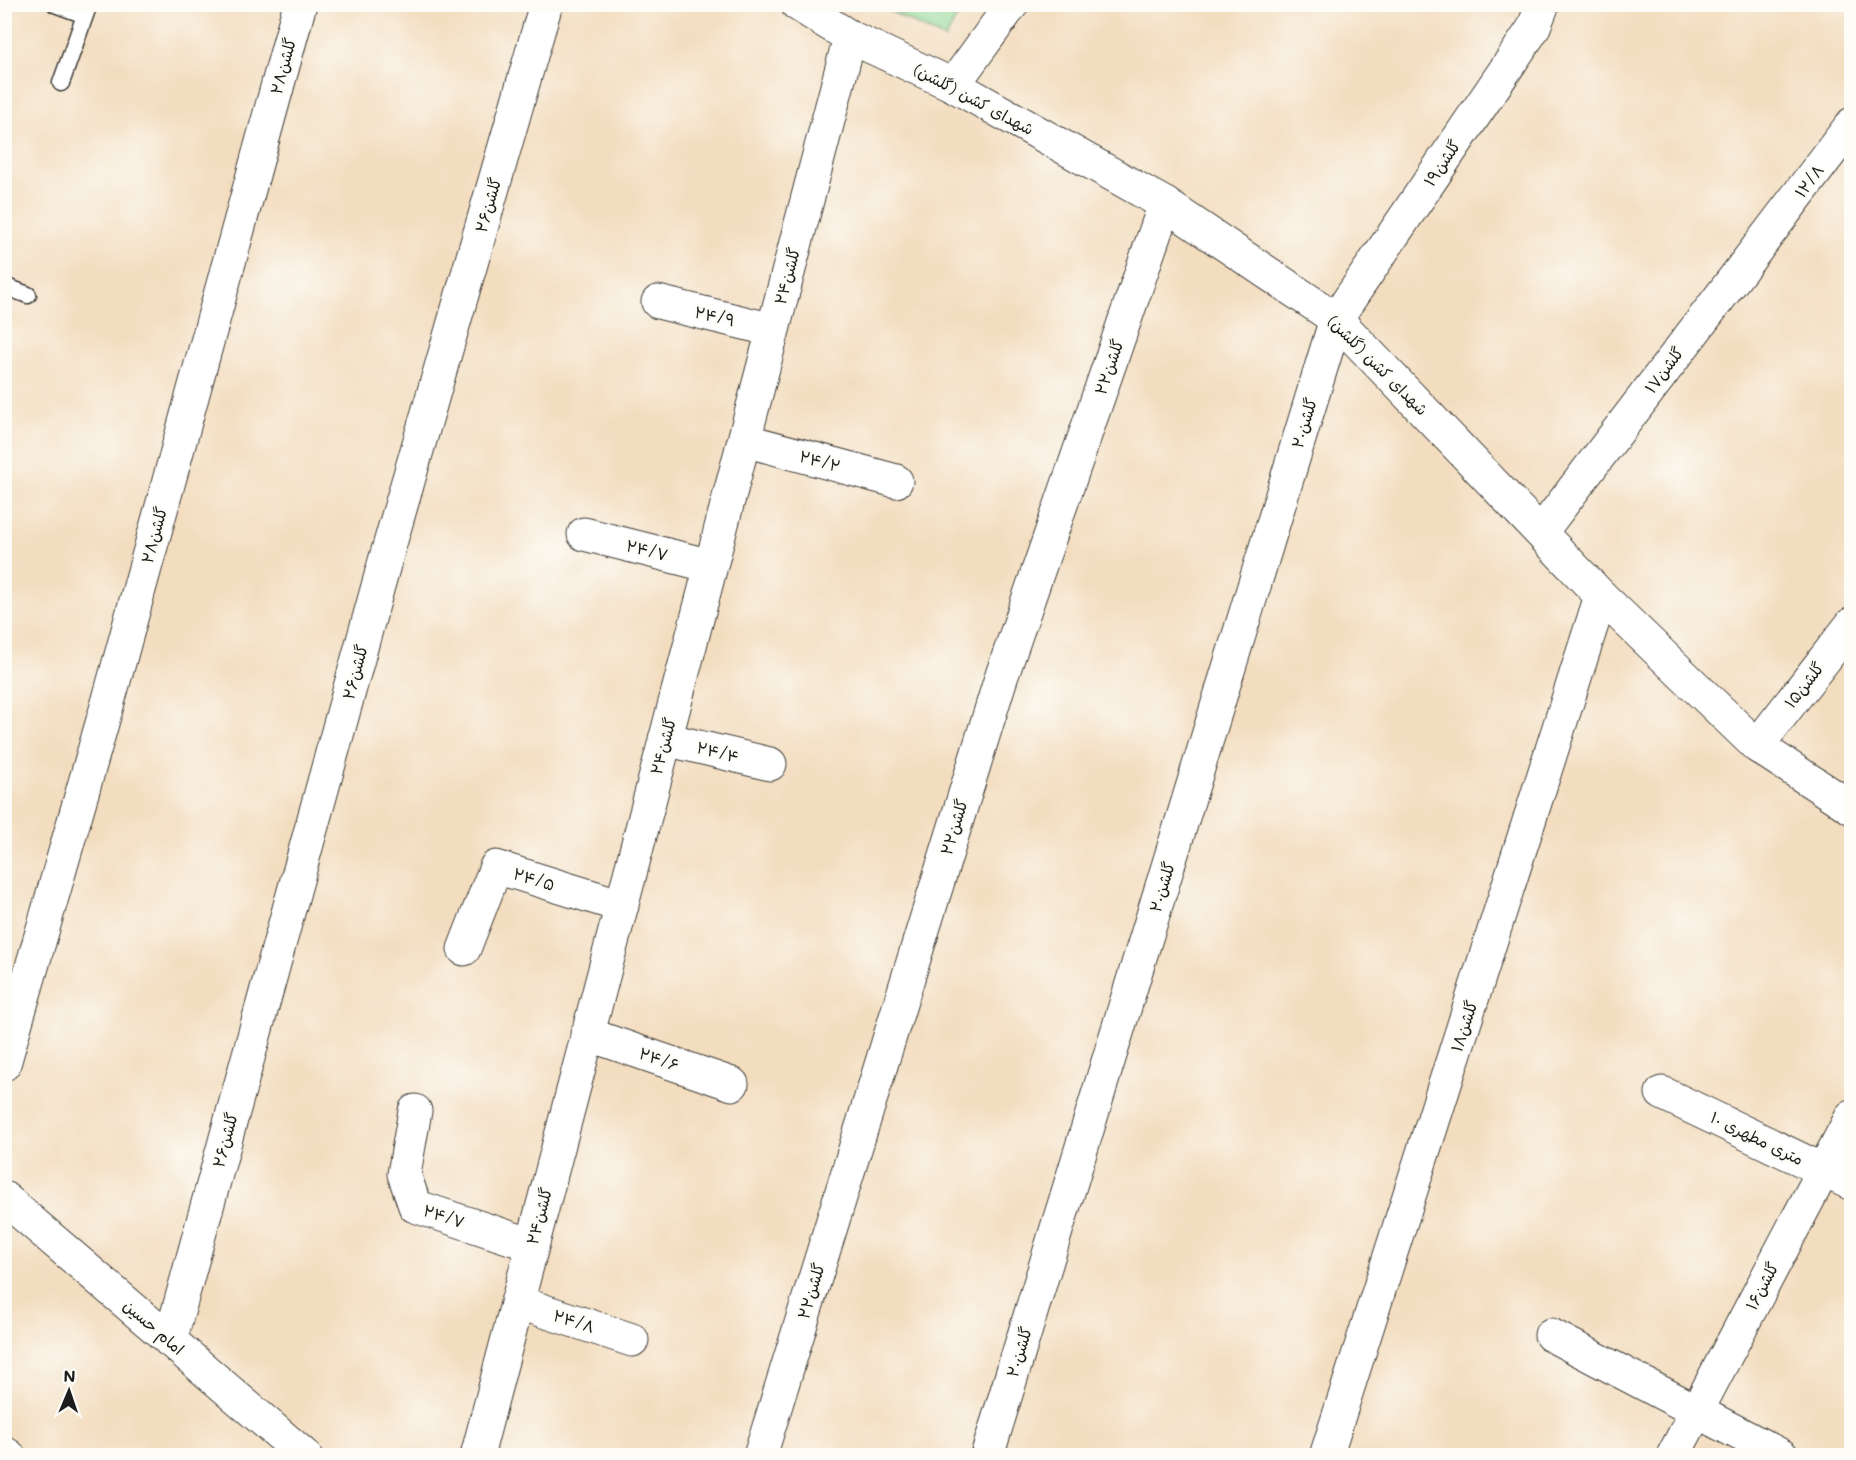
<svg xmlns="http://www.w3.org/2000/svg" width="1856" height="1460" viewBox="0 0 1856 1460" font-family="Mali,'Playpen Sans Arabic',sans-serif">
  <rect width="100%" height="100%" fill="#fdfcf7"/>
  <filter id="ink" filterUnits="userSpaceOnUse"><feTurbulence type="fractalNoise" baseFrequency=".0167" numOctaves="2"/><feDisplacementMap in="SourceGraphic" scale="12" xChannelSelector="R" yChannelSelector="G"/><feConvolveMatrix kernelMatrix="1 2 1 2 8 2 1 2 1" color-interpolation-filters="sRGB"/></filter>
  <filter id="wash" filterUnits="userSpaceOnUse"><feTurbulence type="fractalNoise" baseFrequency=".008" numOctaves="4" result="noise"/><feDisplacementMap in="SourceGraphic" scale="24" xChannelSelector="R" yChannelSelector="G"/><feGaussianBlur stdDeviation="1.35" result="paint"/><feColorMatrix in="noise" values="0 0 0 0 0 0 0 0 0 0 0 0 0 0 0 0 0 1.4 0 .05"/><feComposite in="paint" operator="in"/></filter>
  <g filter="url(#wash)">
    <rect width="100%" height="100%" fill="#f3ddbf"/>
    <!-- green -->
    <path fill="#8dd692" stroke="#547957" stroke-width="1.5" d="M878,5L963,4V5L945,39Z"/>
  </g>
  <g filter="url(#ink)">
    <g fill="none" stroke-linecap="round" stroke-linejoin="round">
      <!-- service casing -->
      <g stroke="#3c3934" stroke-width="19">
        <path id="service" d="M55,4L85,15
          M61,83L89,4
          M4,286L28,295"/>
      </g>
      <!-- minor casing -->
      <g stroke="#3c3934" stroke-width="35">
        <path id="minor" d="M953,85L1012,4
          M658,302L773,330
          M744,440L896,481
          M1541,532L1852,124
          M584,534L711,566
          M665,739L770,764
          M1757,746L1852,624
          M464,949L496,867L622,906
          M587,1034L732,1084
          M4,1064L109,699L300,4
          M1662,1093L1852,1184
          M415,1111L404,1174L415,1206L532,1245
          M4,1198L305,1456
          M517,1302L632,1340
          M1551,1335L1782,1456
          M170,1341L383,568L546,4
          M4,1453L9,1456
          M477,1456L850,37
          M760,1456L1000,681L1165,204
          M987,1456L1336,319L1533,29L1543,4
          M1326,1456L1601,596
          M1673,1456L1852,1116"/>
      </g>
      <!-- tertiary casing -->
      <g stroke="#3c3934" stroke-width="35">
        <path id="tertiary" d="M797,4L850,37L953,85L1165,204L1336,319L1601,596L1757,746L1852,808"/>
      </g>
      <!-- service -->
      <use href="#service" stroke="#fff" stroke-width="16"/>
      <!-- minor -->
      <use href="#minor" stroke="#fff" stroke-width="33"/>
      <!-- tertiary -->
      <use href="#tertiary" stroke="#fff" stroke-width="33"/>
    </g>
  </g>
  <g text-anchor="middle" stroke-width="5" stroke-linejoin="round" paint-order="stroke">
    <!-- street labels -->
    <g font-size="16" fill="#1c1c1c" stroke="#fdfcf7">
      <text transform="translate(283 66) rotate(-75)" y="6">گلشن۲۸</text>
      <text transform="translate(974 99) rotate(28)" y="6">شهدای کشن (گلشن)</text>
      <text transform="translate(1442 163) rotate(-56)" y="6">گلشن۱۹</text>
      <text transform="translate(1809 181) rotate(-53)" y="6">۱۲/۸</text>
      <text transform="translate(488 205) rotate(-74)" y="6">گلشن۲۶</text>
      <text transform="translate(787 276) rotate(-75)" y="6">گلشن۲۴</text>
      <text transform="translate(715 316) rotate(13)" y="6">۲۴/۹</text>
      <text transform="translate(1378 365) rotate(45)" y="6">شهدای کشن (گلشن)</text>
      <text transform="translate(1109 367) rotate(-71)" y="6">گلشن۲۲</text>
      <text transform="translate(1664 370) rotate(-53)" y="6">گلشن۱۷</text>
      <text transform="translate(1304 423) rotate(-73)" y="6">گلشن۲۰</text>
      <text transform="translate(820 461) rotate(15)" y="6">۲۴/۲</text>
      <text transform="translate(154 535) rotate(-75)" y="6">گلشن۲۸</text>
      <text transform="translate(647 550) rotate(14)" y="6">۲۴/۷</text>
      <text transform="translate(355 672) rotate(-75)" y="6">گلشن۲۶</text>
      <text transform="translate(1804 685) rotate(-52)" y="6">گلشن۱۵</text>
      <text transform="translate(663 746) rotate(-75)" y="6">گلشن۲۴</text>
      <text transform="translate(718 752) rotate(14)" y="6">۲۴/۴</text>
      <text transform="translate(954 827) rotate(-73)" y="6">گلشن۲۲</text>
      <text transform="translate(534 879) rotate(17)" y="6">۲۴/۵</text>
      <text transform="translate(1162 887) rotate(-73)" y="6">گلشن۲۰</text>
      <text transform="translate(1464 1026) rotate(-72)" y="6">گلشن۱۸</text>
      <text transform="translate(659 1059) rotate(19)" y="6">۲۴/۶</text>
      <text transform="translate(1757 1138) rotate(26)" y="6">۱۰ متری مطهری</text>
      <text transform="translate(225 1140) rotate(-75)" y="6">گلشن۲۶</text>
      <text transform="translate(444 1216) rotate(18)" y="6">۲۴/۷</text>
      <text transform="translate(539 1216) rotate(-75)" y="6">گلشن۲۴</text>
      <text transform="translate(1762 1286) rotate(-62)" y="6">گلشن۱۶</text>
      <text transform="translate(811 1291) rotate(-73)" y="6">گلشن۲۲</text>
      <text transform="translate(574 1321) rotate(18)" y="6">۲۴/۸</text>
      <text transform="translate(154 1327) rotate(41)" y="6">امام حسین</text>
      <text transform="translate(1019 1352) rotate(-73)" y="6">گلشن۲۰</text>
    </g>
  </g>
  <!-- margin -->
  <rect width="1856" height="1460" fill="none" stroke="#fdfcf7" stroke-width="24"/>
  <!-- north arrow -->
  <g transform="translate(69 1391) rotate(2)" stroke="#fdfcf7" stroke-width="4.5" paint-order="stroke">
  <path d="M0-4.5L10 22L0 15L-10 22Z" fill="#1c1c1c"/>
  <text y="-9" font-size="16" font-weight="bold" text-anchor="middle" fill="#1c1c1c">N</text>
  </g>
</svg>
